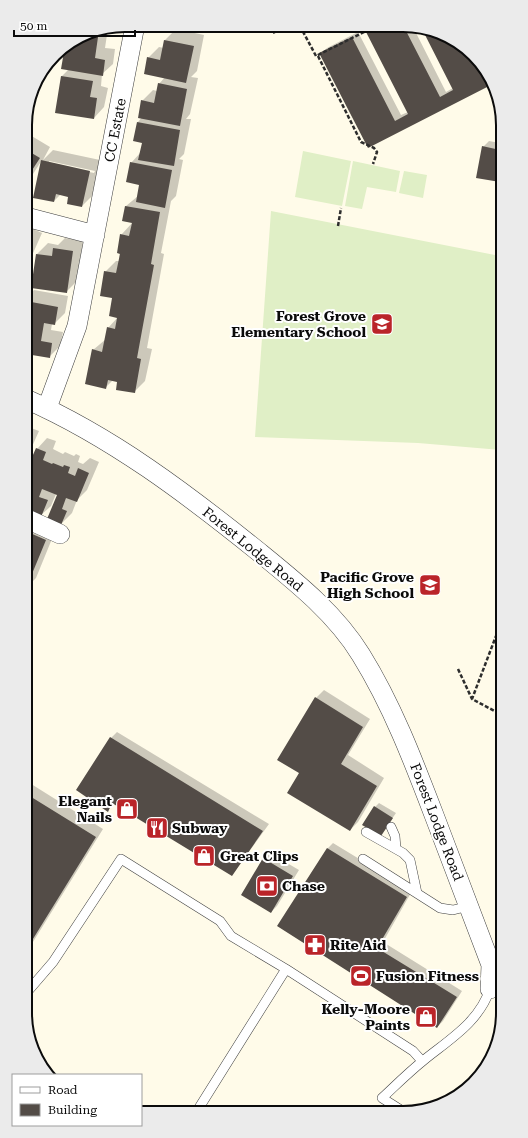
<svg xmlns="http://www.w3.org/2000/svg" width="528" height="1138" viewBox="0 0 528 1138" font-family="'Roboto Serif',serif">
  <rect width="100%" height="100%" fill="#fffbe9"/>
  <!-- pitch -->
  <path fill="#e0efc6" d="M303,151L351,161L342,206L295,197Z
    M353,161L400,171L396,192L367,187L362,209L345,206Z
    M404,171L427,175L423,198L399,193Z
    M271,211L500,256L501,450L418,443L255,437Z"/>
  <!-- shadow -->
  <path fill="#0003" fill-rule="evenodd" d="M370,27H413L446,92L453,88L422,27L469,50L491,84L368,147L321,54L327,48L358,32L401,115L408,112L366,30Z
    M108,28L105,48L115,49L113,64L102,74L101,86L108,88L104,107L94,118L56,112L62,76L69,69L66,46L87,33Z
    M176,29L204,35L197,71L191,77L198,78L190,114L186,119H191L184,154L179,159L183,160L176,196L171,201L161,253L164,254L147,348L152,349L145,381L134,392L118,381L113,380L106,387L93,350L106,339L108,328L118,317L105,272L116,261H119L121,235L133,222L123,221L126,206L138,196L140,184L131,163L141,152L143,142L138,122L142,117V101L153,90L157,91L159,84L165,77L148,58L159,47L164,48L165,40Z
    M25,132L50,147L43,160L53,150L100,160L92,196L82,206L69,196L61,194L54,201L34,197L42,160L33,174L25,182ZM49,161L95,171L94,173L49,163Z
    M489,141L500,143V181L483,147Z
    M26,226L42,233L26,269Z
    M65,238L83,241L77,281L66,292L32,287L37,254L48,243L58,245Z
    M34,290L68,296L65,313L54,324H52L51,330L63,332L60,346L49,357L26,353V297Z
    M26,426L39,431L26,460Z
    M47,438L56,441L53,449L63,454L65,452L74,456L76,454L80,456L78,462L83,464L90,458L99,462L87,490L77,500L72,513L61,524L58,495L56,494L51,506L40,516L27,507V482L30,479L37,449Z
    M42,523L56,529L36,578L27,587V533L28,531L32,533Z
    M324,690L370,719L348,755L384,778L358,822L350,830L300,773L316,698Z
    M117,732L269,824L232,875L114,803L108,810L111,738Z
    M28,782L103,829L28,950Z
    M379,803L396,813L381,835L375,807Z
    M333,843L412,891L383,942L462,991L443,1021L437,1027L278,926L327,849Z
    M270,853L299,870L277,906L271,912L242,894L264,859Z"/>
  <!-- building -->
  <path fill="#534c47" d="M173,25H201L200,31Z
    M371,27H404L440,97L453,90L421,27L469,50L491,85L368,148L319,53L352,37L395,121L408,114L365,30Z
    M84,35L98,37L95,58L105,60L103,76L61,69L65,46Z
    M164,40L194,46L186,83L144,74L147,57L160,60Z
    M61,76L93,81L90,97L97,98L94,119L55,113Z
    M158,83L187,89L180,126L138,118L141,100L154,103Z
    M137,122L180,130L174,166L138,160L142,143L133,141Z
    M482,146L500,150V182L476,178Z
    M25,149L40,158L25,181Z
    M41,160L90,171L82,207L67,204L68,197L56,194L54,202L33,198Z
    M130,162L172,170L165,208L136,202L139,185L126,182Z
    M125,206L160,212L151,264L154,265L137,358L141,359L135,393L116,390L117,382L108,380L106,389L85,384L92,349L102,352L107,327L115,329L117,318L109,316L112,298L100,296L104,271L116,273L120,254L117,253L120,234L129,236L132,223L122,221Z
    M26,241L32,244L26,258Z
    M53,248L73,251L67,293L31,288L36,254L52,256Z
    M26,301L58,307L55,325L44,323L41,341L52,343L50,358L26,354Z
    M36,448L46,452L43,460L52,464L53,463L63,467L64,465L70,467L68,473L75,476L78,468L89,473L77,502L66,498L62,509L67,511L61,525L47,519L57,495L42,489L39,497L48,500L41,517L27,512V491L29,492L33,481L26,479V471Z
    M30,533L46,540L27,586V542Z
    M315,697L363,727L341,764L377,786L350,831L287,793L299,773L277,760Z
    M110,737L263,831L232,876L112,803L108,812L76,790Z
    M502,745V757L497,747Z
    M28,795L96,837L28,947Z
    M374,806L393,818L381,836L362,825Z
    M327,848L407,897L377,948L457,997L437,1028L277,926Z
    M263,858L293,876L271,913L241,895Z"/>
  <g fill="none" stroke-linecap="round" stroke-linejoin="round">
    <!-- service casing -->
    <g stroke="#3e3e3e" stroke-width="10">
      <path id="service" d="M391,827L395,836L396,849
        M366,832L403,853L410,860L417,893
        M363,859L440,908L453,910L469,906
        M28,991L53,962L121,859L220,921L231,936L286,969L413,1051L422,1061
        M401,1110L382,1098C396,1085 409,1072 424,1060C450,1039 479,1022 490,989
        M197,1111L286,969"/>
    </g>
    <!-- minor casing -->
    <g stroke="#3e3e3e" stroke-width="20">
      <path id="minor" d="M26,217L95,235
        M26,399C112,437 187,494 259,552C296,582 336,614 361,655C392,705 413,760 434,815C453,865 472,915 491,965L490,989
        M47,408L77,326L135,25
        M27,519L60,534"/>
    </g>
    <!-- path -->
    <path stroke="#2d2d2d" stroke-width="2.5" stroke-dasharray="4 2" stroke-linecap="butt" d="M300,26L316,56L374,27
      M273,33L287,26
      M318,56L361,142L374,148L377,152L373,164
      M338,226L341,208
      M501,623L472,699L502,715
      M458,669L472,699
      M499,754L502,761"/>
    <!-- service -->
    <use href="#service" stroke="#fff" stroke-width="9"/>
    <!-- minor -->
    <use href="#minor" stroke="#fff" stroke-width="19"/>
  </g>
  <!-- icons -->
  <defs>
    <g id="school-square" transform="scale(1.15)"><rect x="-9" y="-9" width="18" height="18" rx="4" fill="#ba2429" stroke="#fff"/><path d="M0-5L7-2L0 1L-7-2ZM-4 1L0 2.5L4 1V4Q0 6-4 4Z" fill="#fff"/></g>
    <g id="shop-square" transform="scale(1.15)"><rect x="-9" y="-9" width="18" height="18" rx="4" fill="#ba2429" stroke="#fff"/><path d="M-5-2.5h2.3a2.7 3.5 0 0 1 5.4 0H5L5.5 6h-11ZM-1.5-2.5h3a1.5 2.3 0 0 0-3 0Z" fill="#fff"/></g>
    <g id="restaurant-square" transform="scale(1.15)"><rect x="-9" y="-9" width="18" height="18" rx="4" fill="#ba2429" stroke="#fff"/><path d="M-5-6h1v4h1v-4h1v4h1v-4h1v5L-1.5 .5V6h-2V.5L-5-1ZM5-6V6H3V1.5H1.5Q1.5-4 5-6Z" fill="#fff"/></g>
    <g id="bank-square" transform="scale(1.15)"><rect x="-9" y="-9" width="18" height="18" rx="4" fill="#ba2429" stroke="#fff"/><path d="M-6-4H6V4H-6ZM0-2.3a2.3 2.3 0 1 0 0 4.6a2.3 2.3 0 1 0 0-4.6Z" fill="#fff"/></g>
    <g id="pharmacy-square" transform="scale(1.15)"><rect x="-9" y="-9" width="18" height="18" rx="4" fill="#ba2429" stroke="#fff"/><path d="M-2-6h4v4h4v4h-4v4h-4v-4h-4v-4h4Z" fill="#fff"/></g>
    <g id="stadium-square" transform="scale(1.15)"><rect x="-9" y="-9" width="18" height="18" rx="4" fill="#ba2429" stroke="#fff"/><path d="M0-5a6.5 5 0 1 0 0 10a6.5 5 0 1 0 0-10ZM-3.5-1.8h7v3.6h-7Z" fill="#fff"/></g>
  </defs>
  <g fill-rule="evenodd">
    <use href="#school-square" x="382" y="324"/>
    <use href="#school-square" x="430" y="585"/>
    <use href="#shop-square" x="127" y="809"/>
    <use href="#restaurant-square" x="157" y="828"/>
    <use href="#shop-square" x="204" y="856"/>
    <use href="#bank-square" x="267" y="886"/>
    <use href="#pharmacy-square" x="315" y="945"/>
    <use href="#stadium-square" x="361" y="976"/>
    <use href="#shop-square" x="426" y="1017"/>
  </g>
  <g text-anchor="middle" stroke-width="4" stroke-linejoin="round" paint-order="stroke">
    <!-- street labels -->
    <g font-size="14" fill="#0b0b0b" stroke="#fff">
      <text transform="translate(115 130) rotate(-79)" y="5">CC Estate</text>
      <text transform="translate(253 549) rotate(39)" y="5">Forest Lodge Road</text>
      <text transform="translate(437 822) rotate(69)" y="5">Forest Lodge Road</text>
    </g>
    <!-- poi labels -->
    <g font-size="14" font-weight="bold" fill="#0b0b0b" stroke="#fff" text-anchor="start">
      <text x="366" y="321" text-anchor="end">Forest Grove<tspan x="366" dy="16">Elementary School</tspan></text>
      <text x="414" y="582" text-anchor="end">Pacific Grove<tspan x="414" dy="16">High School</tspan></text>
      <text x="112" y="806" text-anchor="end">Elegant<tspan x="112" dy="16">Nails</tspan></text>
      <text x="172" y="833">Subway</text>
      <text x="220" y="861">Great Clips</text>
      <text x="282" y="891">Chase</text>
      <text x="330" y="950">Rite Aid</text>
      <text x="376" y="981">Fusion Fitness</text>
      <text x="410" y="1014" text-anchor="end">Kelly-Moore<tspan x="410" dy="16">Paints</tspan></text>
    </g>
  </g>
  <!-- crop -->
  <path d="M0 0H528V1138H0ZM125 32H403A93 93 0 0 1 496 125V1013A93 93 0 0 1 403 1106H125A93 93 0 0 1 32 1013V125A93 93 0 0 1 125 32Z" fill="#ebebeb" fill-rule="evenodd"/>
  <path fill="none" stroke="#0b0b0b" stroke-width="2" d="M125 32H403A93 93 0 0 1 496 125V1013A93 93 0 0 1 403 1106H125A93 93 0 0 1 32 1013V125A93 93 0 0 1 125 32Z"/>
  <!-- legend -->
  <rect x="12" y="1074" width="130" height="52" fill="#ffffff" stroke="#9d9d9d"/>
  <rect x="20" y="1087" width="20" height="6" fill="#ffffff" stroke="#9d9d9d"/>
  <text x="48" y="1094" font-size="12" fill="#0b0b0b">Road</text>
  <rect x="20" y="1104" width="20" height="12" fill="#534c47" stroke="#9d9d9d"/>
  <text x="48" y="1114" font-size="12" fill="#0b0b0b">Building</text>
  <!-- scale -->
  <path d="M14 30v6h121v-6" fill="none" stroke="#0b0b0b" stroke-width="2"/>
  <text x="20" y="30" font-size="12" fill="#0b0b0b" stroke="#ffffff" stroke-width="3" paint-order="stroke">50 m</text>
</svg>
